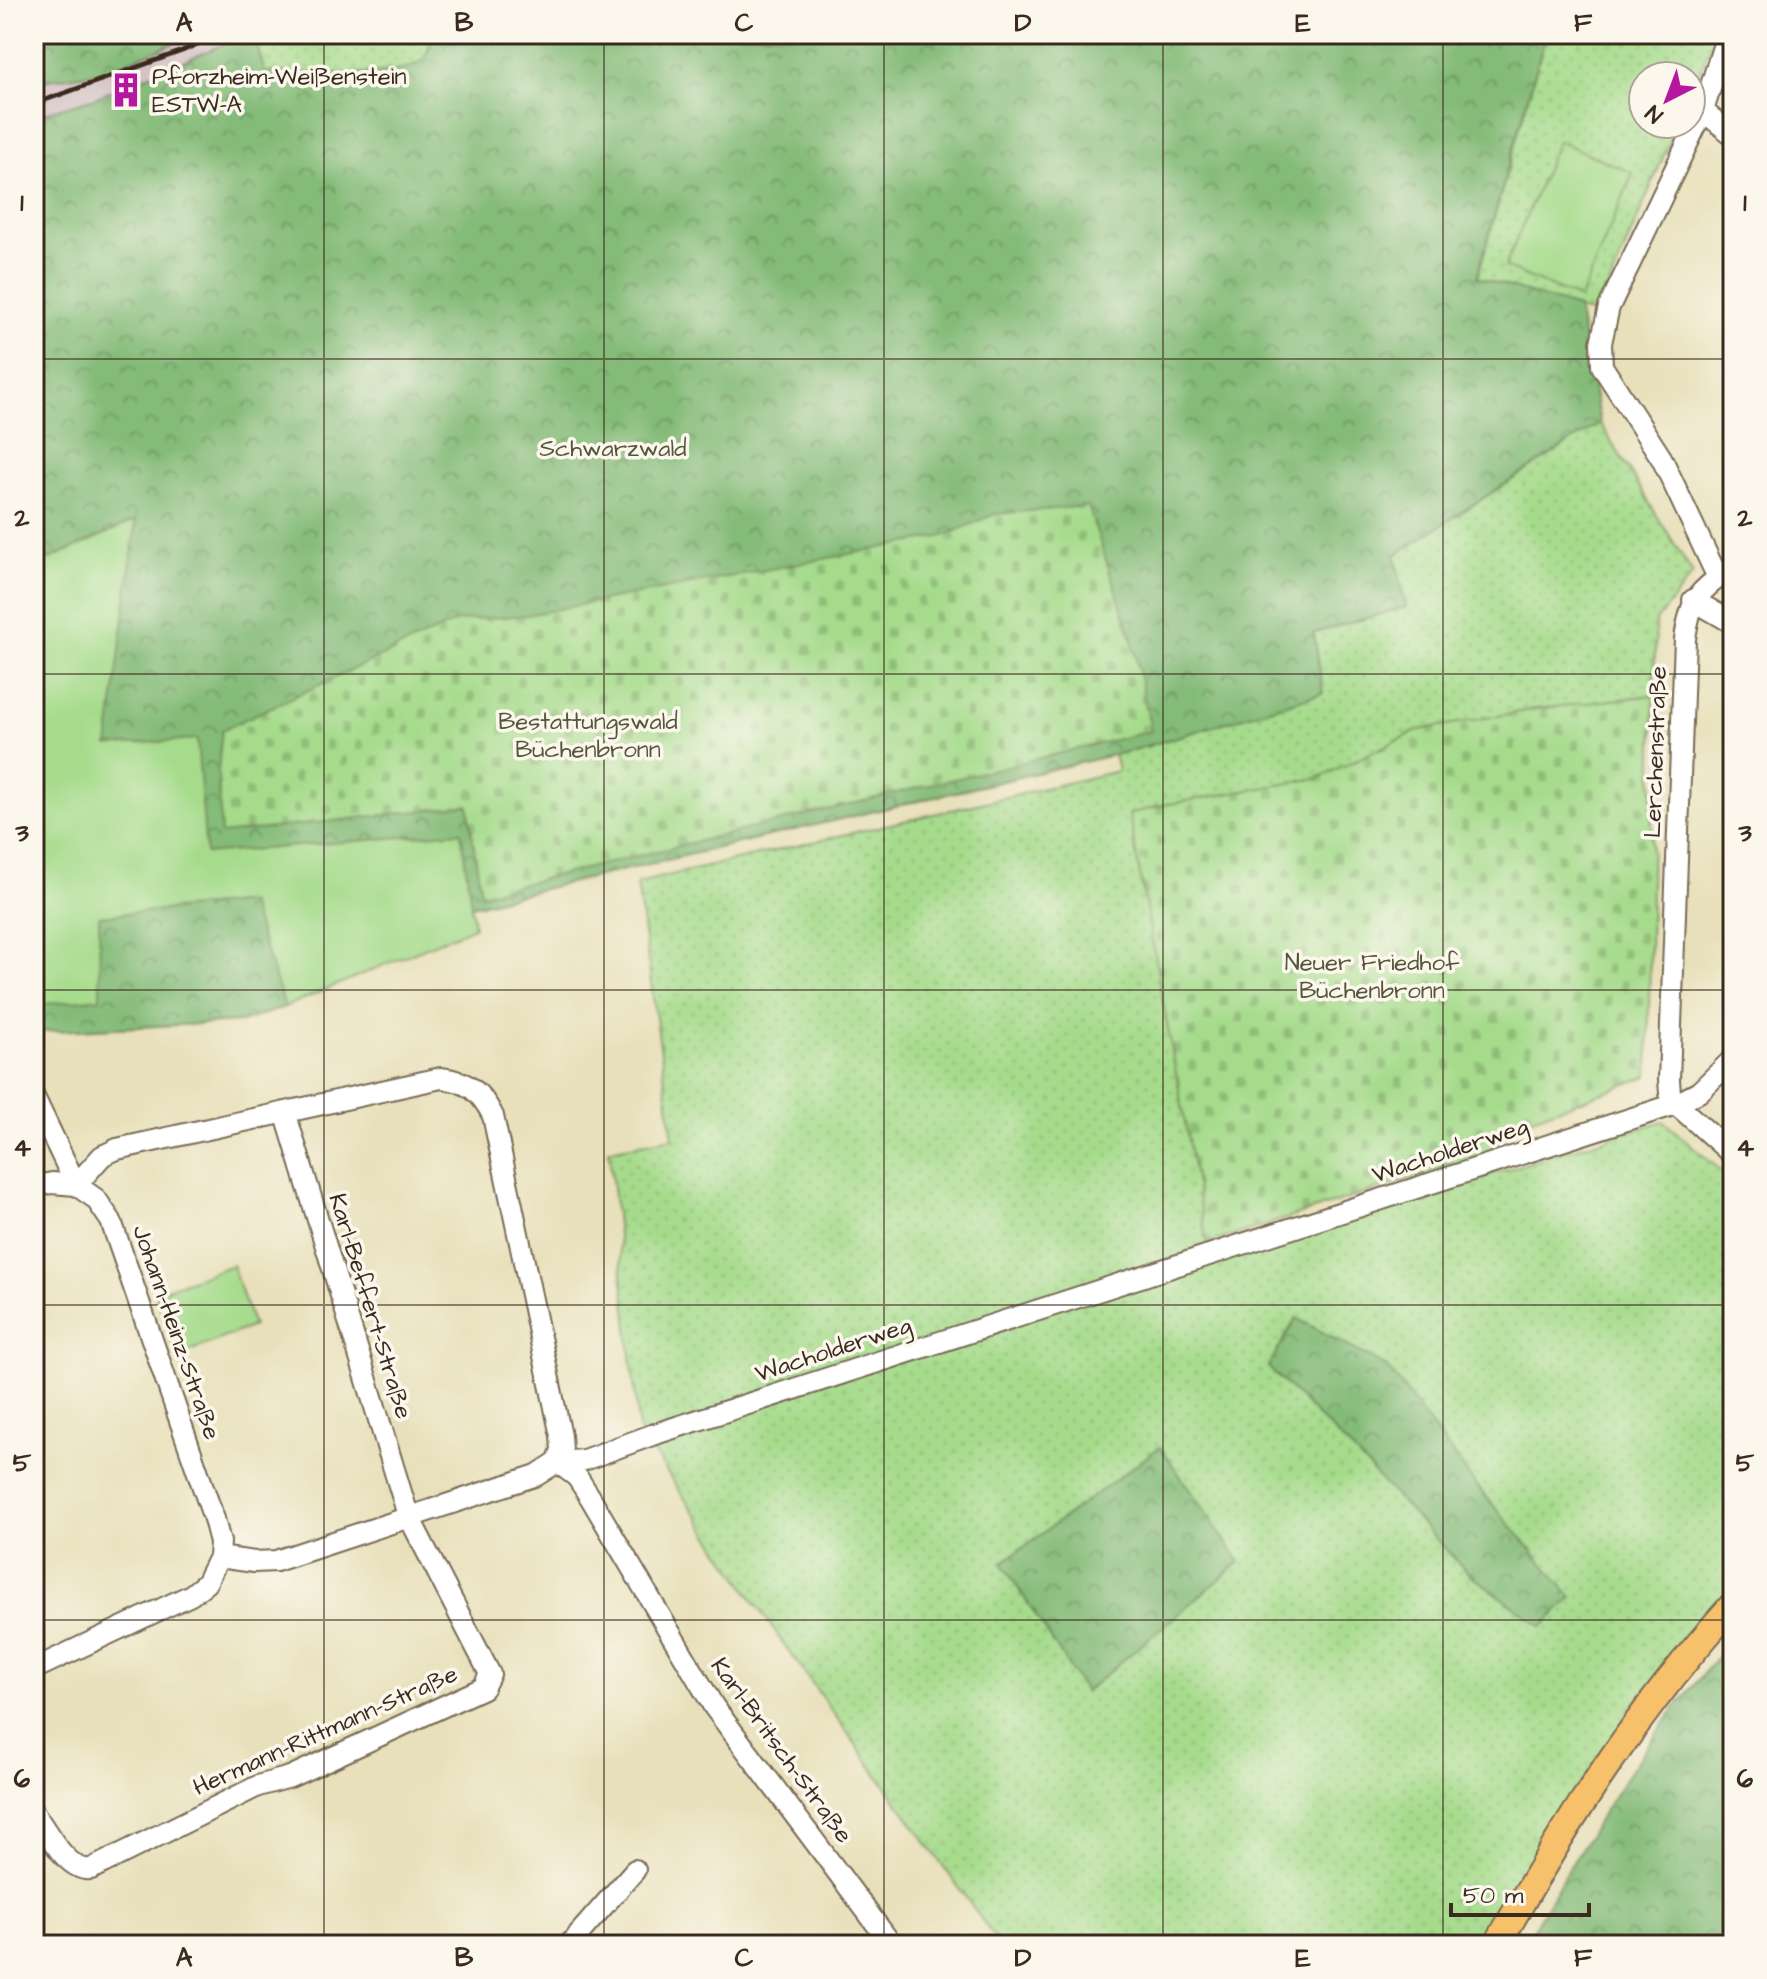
<svg xmlns="http://www.w3.org/2000/svg" width="1767" height="1979" viewBox="0 0 1767 1979" font-family="'Architects Daughter',sans-serif">
  <defs>
    <pattern id="grass-dots" width="8" height="8" patternUnits="userSpaceOnUse" patternTransform="scale(2)"><rect width="8" height="8" fill="#a6db8c"/><path d="M2 2h.1M6 6h.1" fill="none" stroke="#90bc78" stroke-width="1.8" stroke-linecap="round"/></pattern>
    <pattern id="forest-crowns" width="20" height="18" patternUnits="userSpaceOnUse" patternTransform="scale(2)"><rect width="20" height="18" fill="#84bb78"/><path d="M2 6a3 3 0 1 1 6 0M12 15a3 3 0 1 1 6 0" fill="none" stroke="#6d9862"/></pattern>
    <pattern id="cemetery-stones" width="16" height="16" patternUnits="userSpaceOnUse" patternTransform="scale(2)"><rect width="16" height="16" fill="#a6db8c"/><path d="M2 7V4a2 2 0 0 1 4 0v3zM10 15v-3a2 2 0 0 1 4 0v3z" fill="#90bc78"/></pattern>
  </defs>
  <rect width="100%" height="100%" fill="#fbf7ec"/>
  <filter id="ink" filterUnits="userSpaceOnUse"><feTurbulence type="fractalNoise" baseFrequency=".0125" numOctaves="2"/><feDisplacementMap in="SourceGraphic" scale="16" xChannelSelector="R" yChannelSelector="G"/><feConvolveMatrix kernelMatrix="1 2 1 2 8 2 1 2 1" color-interpolation-filters="sRGB"/></filter>
  <filter id="wash" filterUnits="userSpaceOnUse"><feTurbulence type="fractalNoise" baseFrequency=".006" numOctaves="4" result="noise"/><feDisplacementMap in="SourceGraphic" scale="32" xChannelSelector="R" yChannelSelector="G"/><feGaussianBlur stdDeviation="1.8" result="paint"/><feColorMatrix in="noise" values="0 0 0 0 0 0 0 0 0 0 0 0 0 0 0 0 0 1.4 0 .05"/><feComposite in="paint" operator="in"/></filter>
  <g filter="url(#wash)">
    <rect width="100%" height="100%" fill="#e8e0ba"/>
    <!-- industrial -->
    <path fill="#d2bec3" d="M198,34H248L95,98L34,116V82L101,72Z"/>
    <!-- grass -->
    <path fill="url(#grass-dots)" stroke="#708255" stroke-width="2" d="M279,34H433C431,43 428,56 420,62C398,80 296,72 265,72L257,47Z
      M1546,34H1713L1712,42L1691,92V76H1643V124H1677L1597,315L1477,278Z
      M1600,423L1693,574L1656,621L1654,695L1419,730L1318,778L1207,1244L1212,1261L1663,1121L1733,1181V1587L1634,1704L1562,1812L1486,1945H1000L778,1636L639,1431L609,1150L673,1138L637,883L1118,771L1111,741L1323,692L1313,633L1405,607L1395,555Z"/>
    <!-- forest -->
    <path fill="url(#forest-crowns)" stroke="#60724b" stroke-width="2" d="M34,34H198L101,72L34,82Z
      M248,34H279L257,47L265,72C297,72 398,80 420,62C428,56 431,43 433,34H1546L1477,277L1578,308L1600,423L1395,555L1406,607L1314,633L1323,693L1134,750L471,906L461,832L206,854L107,746L136,521L34,566V116L95,98Z
      M249,902L285,1007L242,1022L34,1032V1005L100,998L98,916Z
      M1296,1318L1387,1367L1476,1485L1572,1597L1542,1627L1466,1571L1352,1450L1268,1367Z
      M1160,1447L1240,1562L1085,1692L1002,1563Z
      M1733,1640V1945H1524C1586,1838 1648,1731 1733,1640Z"/>
    <!-- cemetery -->
    <path fill="url(#cemetery-stones)" stroke="#708255" stroke-width="2" d="M1088,506L1132,639L1151,731L481,894L468,805L221,834L218,771L222,730L457,621L527,615L944,536L995,514Z
      M1654,695L1648,1076L1513,1125L1485,1155L1207,1244L1129,814L1163,805L1318,778L1419,730L1536,709Z"/>
    <!-- green -->
    <path fill="#a6db8c" stroke="#708255" stroke-width="2" d="M1558,141L1633,173L1580,299L1505,267Z
      M136,520L108,746L197,739L206,854L461,832L474,927L285,1007L249,902L99,916L100,998L34,1005V566Z
      M232,1265L253,1326L177,1356L155,1293Z"/>
  </g>
  <g filter="url(#ink)">
    <g fill="none" stroke-linecap="round" stroke-linejoin="round">
      <!-- minor casing -->
      <g stroke="#786a55" stroke-width="24">
        <path id="minor" d="M1703,111L1733,135
          M1733,567C1699,592 1691,595 1685,639L1669,1080L1670,1093L1676,1104L1733,1155
          M1718,578L1662,459L1602,366L1601,343L1609,307L1703,111L1723,47L1725,34
          M1693,600L1733,623
          M34,1097L76,1185L96,1199L111,1221L214,1519L220,1542L219,1557
          M34,1186L52,1183L76,1185L102,1156L117,1149L441,1078C468,1081 481,1092 493,1116L561,1436L562,1450L557,1462L577,1477L590,1497L714,1707L892,1945
          M34,1669L191,1595L206,1583L219,1557L254,1562L276,1561L537,1475L557,1462L584,1460L652,1435L1676,1104L1699,1092L1733,1059
          M34,1813C47,1831 68,1873 91,1869L258,1786L290,1777L483,1688L490,1674L408,1515L285,1112
          M569,1945L635,1870"/>
      </g>
      <!-- major casing -->
      <g stroke="#786a55" stroke-width="30">
        <path id="major" d="M1497,1945C1567,1821 1637,1711 1733,1605"/>
      </g>
      <!-- minor -->
      <use href="#minor" stroke="#fff" stroke-width="20"/>
      <!-- major -->
      <use href="#major" stroke="#f7c06b" stroke-width="26"/>
      <!-- rail -->
      <path stroke="#3b2a1e" stroke-width="5" d="M34,104L182,51L219,34"/>
    </g>
  </g>
  <!-- grid -->
  <path fill="none" stroke="#3b2a1e" stroke-width="2" stroke-opacity="0.55" d="M324,34V1945M604,34V1945M884,34V1945M1163,34V1945M1443,34V1945M34,359H1733M34,674H1733M34,990H1733M34,1305H1733M34,1620H1733"/>
  <!-- icons -->
  <defs>
    <g id="building-bare" transform="scale(2.76)"><path d="M-4-6H4V6H1V3H-1V6H-4ZM-2.5-4.3h1.7v1.8h-1.7ZM.8-4.3h1.7v1.8H.8ZM-2.5-1h1.7V.8h-1.7ZM.8-1h1.7V.8H.8Z" fill="#b5179e" stroke="#fbf7ec" stroke-width="2.5" paint-order="stroke"/></g>
  </defs>
  <g fill-rule="evenodd">
    <use href="#building-bare" x="126" y="90"/>
  </g>
  <g text-anchor="middle" stroke-width="7" stroke-linejoin="round" paint-order="stroke">
    <!-- poi labels -->
    <g font-size="24" fill="#3b2a1e" stroke="#fbf7ec" text-anchor="start">
      <text x="152" y="84">Pforzheim-Weißenstein<tspan x="152" dy="28">ESTW-A</tspan></text>
    </g>
    <!-- park labels -->
    <g font-size="24" fill="#56563a" stroke="#fbf7ec">
      <text x="613" y="456">Schwarzwald</text>
      <text x="588" y="729">Bestattungswald<tspan x="588" dy="28">Büchenbronn</tspan></text>
      <text x="1372" y="970">Neuer Friedhof<tspan x="1372" dy="28">Büchenbronn</tspan></text>
    </g>
    <!-- street labels -->
    <g font-size="24" fill="#3b2a1e" stroke="#fbf7ec">
      <text transform="translate(1655 752) rotate(-88)" y="8">Lerchenstraße</text>
      <text transform="translate(1450 1150) rotate(-18)" y="8">Wacholderweg</text>
      <text transform="translate(371 1306) rotate(73)" y="8">Karl-Beffert-Straße</text>
      <text transform="translate(177 1332) rotate(71)" y="8">Johann-Heinz-Straße</text>
      <text transform="translate(833 1349) rotate(-18)" y="8">Wacholderweg</text>
      <text transform="translate(325 1730) rotate(-24)" y="8">Hermann-Rittmann-Straße</text>
      <text transform="translate(782 1750) rotate(54)" y="8">Karl-Britsch-Straße</text>
    </g>
  </g>
  <!-- margin -->
  <rect width="1767" height="1979" fill="none" stroke="#fbf7ec" stroke-width="88"/>
  <!-- north arrow -->
  <g transform="translate(1667 100) rotate(222)"><circle r="38" fill="#fbf7ec" stroke="#aea59a" stroke-width="2"/>
  <path d="M0-6L14 30L0 20L-14 30Z" fill="#b5179e"/>
  <text y="-12" font-size="22" font-weight="bold" text-anchor="middle" fill="#3b2a1e">N</text>
  </g>
  <!-- scale -->
  <path d="M1451 1903v12h138v-12" fill="none" stroke="#3b2a1e" stroke-width="4"/>
  <text x="1463" y="1903" font-size="24" fill="#3b2a1e" stroke="#fbf7ec" stroke-width="6" paint-order="stroke">50 m</text>
  <rect x="44" y="44" width="1679" height="1891" fill="none" stroke="#3b2a1e" stroke-width="3"/>
  <g font-size="26" text-anchor="middle" font-weight="bold" fill="#3b2a1e">
    <text x="184" y="31">A</text>
    <text x="464" y="31">B</text>
    <text x="744" y="31">C</text>
    <text x="1023" y="31">D</text>
    <text x="1303" y="31">E</text>
    <text x="1583" y="31">F</text>
    <text x="22" y="211">1</text>
    <text x="1745" y="211">1</text>
    <text x="22" y="526">2</text>
    <text x="1745" y="526">2</text>
    <text x="22" y="841">3</text>
    <text x="1745" y="841">3</text>
    <text x="22" y="1156">4</text>
    <text x="1745" y="1156">4</text>
    <text x="22" y="1471">5</text>
    <text x="1745" y="1471">5</text>
    <text x="22" y="1787">6</text>
    <text x="1745" y="1787">6</text>
    <text x="184" y="1966">A</text>
    <text x="464" y="1966">B</text>
    <text x="744" y="1966">C</text>
    <text x="1023" y="1966">D</text>
    <text x="1303" y="1966">E</text>
    <text x="1583" y="1966">F</text>
  </g>
</svg>
